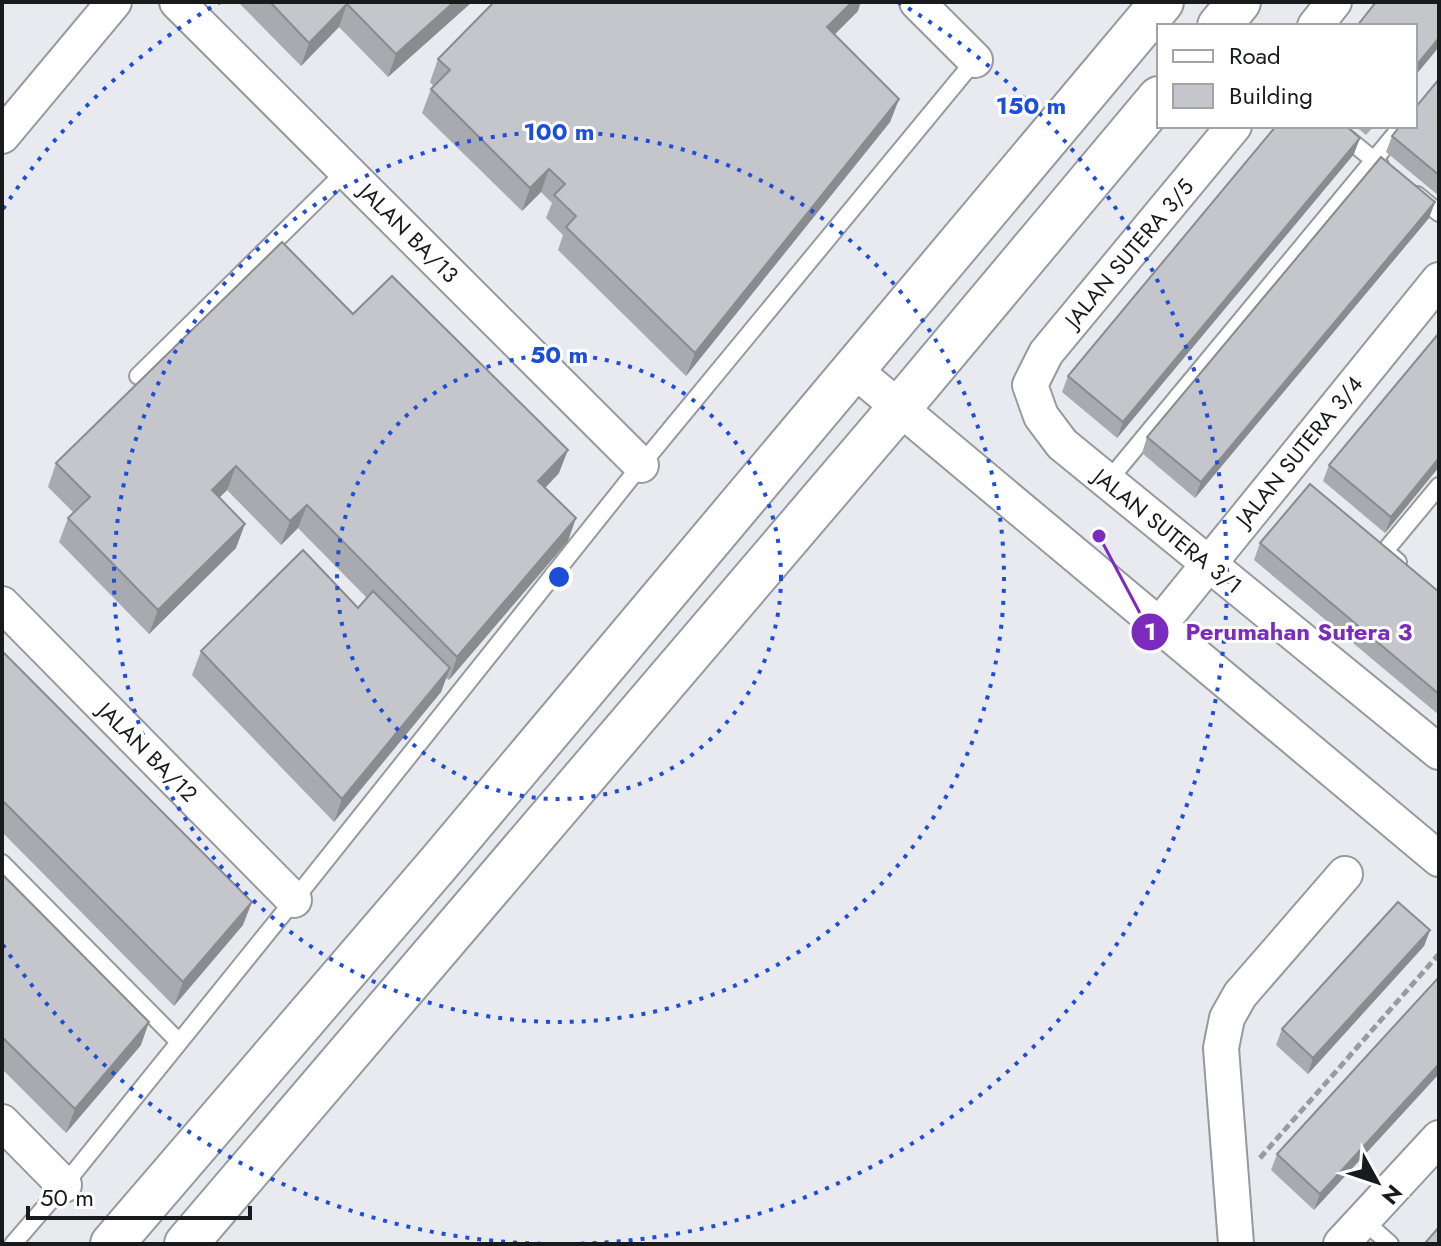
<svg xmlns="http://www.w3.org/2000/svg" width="1441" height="1246" viewBox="0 0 1441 1246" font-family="Jost,sans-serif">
  <rect width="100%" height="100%" fill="#e8eaef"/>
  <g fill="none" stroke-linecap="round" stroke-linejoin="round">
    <!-- service casing -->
    <g stroke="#97999e" stroke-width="20">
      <path id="service" d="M1332,126L1380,165
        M1417,195L1439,213
        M138,376L347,170
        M1108,481L1402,126
        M1398,562L1385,551L1439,486
        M2,863L178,1041
        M1363,1220L1390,1244
        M13,1244L64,1185L294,900L641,465L975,60"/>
    </g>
    <!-- minor casing -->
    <g stroke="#97999e" stroke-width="38">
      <path id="minor" d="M177,2L641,465
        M917,2L975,60
        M1315,26L1334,2
        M1234,126L1046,353L1030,385L1041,416L1062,444L1439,752
        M2,136L114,2
        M853,369L1439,859
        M2,604L294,900
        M1160,624L1439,280
        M2,1122L64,1185
        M1236,1244L1221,1048L1227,1018L1240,995L1345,874
        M1341,1244L1439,1138"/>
    </g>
    <!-- tertiary casing -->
    <g stroke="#97999e" stroke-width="46">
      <path id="tertiary" d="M1219,26L1239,2
        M112,1244L439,863L1162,2
        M186,1244L901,406L1159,98"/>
    </g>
    <!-- path -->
    <path stroke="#999b9f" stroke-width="5" stroke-dasharray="8 4" stroke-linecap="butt" d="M1260,1158L1439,954"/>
    <!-- service -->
    <use href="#service" stroke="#fff" stroke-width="16"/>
    <!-- minor -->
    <use href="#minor" stroke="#fff" stroke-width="34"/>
    <!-- tertiary -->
    <use href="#tertiary" stroke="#fff" stroke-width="42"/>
  </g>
  <!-- wall -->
  <path fill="#a9aaaf" d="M238,2H472L388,77L339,27L301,66Z
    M858,11L834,35L899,99L890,122L686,376L558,250L563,235L546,218L552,203L541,192L522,211L422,113L431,89L434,87L430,82L438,59Z
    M1439,79V196L1386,152L1392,136Z
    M1355,126H1374L1366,135Z
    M1354,154L1117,438L1062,392L1068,376Z
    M1435,202L1429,218L1195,498L1142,453L1147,437Z
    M353,314L559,473L545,488L568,541L449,680L446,678L441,692L334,822L192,675L201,651L358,608L367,598L298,528L281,545L227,490L219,498L236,548L149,634L59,542L68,518L74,513L48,487L56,463Z
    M1329,465L1439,467L1385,533L1323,481Z
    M1260,543L1439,592V715L1254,560Z
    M2,651L243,925L174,1006L2,832Z
    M2,874L141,1045L66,1133L2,1069Z
    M1430,930L1424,946L1308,1074L1276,1045L1282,1029Z
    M1439,977L1314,1210L1271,1170L1277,1154Z"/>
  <!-- shaded-wall -->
  <path fill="#898b8e" d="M454,2H472L388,77L396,54Z
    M852,2H861L858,11L818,51L827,27Z
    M347,4L339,27L301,66L309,43Z
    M1439,38V47L1415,76V67Z
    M899,99L890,122L686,376L695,353Z
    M1360,138L1354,154L1117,438L1123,422Z
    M549,169L541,192L522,211L530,188Z
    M1435,202L1429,218L1195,498L1201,482Z
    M568,450L559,473L530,504L538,481Z
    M1439,458V467L1385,533L1391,517Z
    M236,466L227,490L203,514L212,490Z
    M307,505L298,528L281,545L290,521Z
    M576,518L568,541L449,680L457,657Z
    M245,524L236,548L149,634L158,610Z
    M450,668L441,692L334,822L342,799Z
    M252,902L243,925L174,1006L183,982Z
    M1430,930L1424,946L1308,1074L1313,1058Z
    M149,1022L141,1045L66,1133L75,1109Z
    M1439,1064V1074L1314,1210L1320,1194Z"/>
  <!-- building -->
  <path fill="#c4c6cb" stroke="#898b8e" stroke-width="2" d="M270,2H454L396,54L347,4L309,43Z
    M494,2H852L827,27L899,99L695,353L566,227L576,216L554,195L565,184L549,169L530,188L431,89L450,70L438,59Z
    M1376,2H1439V38L1415,67V26H1357Z
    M1439,79V175L1392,136L1400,126H1415V108Z
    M1276,126H1346L1360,138L1123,422L1068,376Z
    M1381,157L1435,202L1201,482L1147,437Z
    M282,242L353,314L392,276L568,450L538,481L576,518L457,657L307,505L290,521L236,466L212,490L245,524L158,610L68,518L90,497L56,463Z
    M1439,333V458L1391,517L1329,465Z
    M1310,484L1439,592V694L1260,543Z
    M303,550L358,608L373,591L450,668L342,799L201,651Z
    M2,651L252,902L183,982L2,800Z
    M2,874L149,1022L75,1109L2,1037Z
    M1398,902L1430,930L1313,1058L1282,1029Z
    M1439,977V1064L1320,1194L1277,1154Z
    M1439,1227V1244H1428L1426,1242Z"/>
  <!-- distance rings -->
  <g fill="none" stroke="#1d4ed8" stroke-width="4" stroke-dasharray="4 8">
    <circle cx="559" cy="577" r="222"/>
    <circle cx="559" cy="577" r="445"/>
    <path d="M553 1244A667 667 0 0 1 3 945M3 209A667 667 0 0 1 220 2M898 2A667 667 0 0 1 565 1244"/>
  </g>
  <g text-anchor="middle" stroke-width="6" stroke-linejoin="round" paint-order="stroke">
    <!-- street labels -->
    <g font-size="22" fill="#191a1c" stroke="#fff">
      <text transform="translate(409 233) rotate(45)" y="8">JALAN BA/13</text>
      <text transform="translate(1129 253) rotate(-50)" y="8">JALAN SUTERA 3/5</text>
      <text transform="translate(1299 451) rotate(-51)" y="8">JALAN SUTERA 3/4</text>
      <text transform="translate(1168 531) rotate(39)" y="8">JALAN SUTERA 3/1</text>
      <text transform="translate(148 752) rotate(45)" y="8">JALAN BA/12</text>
    </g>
  </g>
  <circle cx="559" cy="577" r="12" fill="#1d4ed8" stroke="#fff" stroke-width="4"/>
  <g font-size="24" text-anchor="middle" font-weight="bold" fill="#1d4ed8" stroke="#fff" stroke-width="6" stroke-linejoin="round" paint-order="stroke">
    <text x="1031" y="114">150 m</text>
    <text x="559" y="140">100 m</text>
    <text x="559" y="363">50 m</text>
  </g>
  <!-- callouts -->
  <path fill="none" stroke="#7b2cbf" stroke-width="3" d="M1099 536L1150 632"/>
  <g fill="#7b2cbf" stroke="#fff" stroke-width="3">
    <circle cx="1099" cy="536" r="8"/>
    <circle cx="1150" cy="632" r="20"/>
  </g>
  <g font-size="24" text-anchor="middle" font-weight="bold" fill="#fff">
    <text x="1150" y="640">1</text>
  </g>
  <g font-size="24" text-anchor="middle" font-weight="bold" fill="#7b2cbf" stroke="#fff" stroke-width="6" stroke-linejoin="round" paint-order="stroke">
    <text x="1299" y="640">Perumahan Sutera 3</text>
  </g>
  <!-- border -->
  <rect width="1441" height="1246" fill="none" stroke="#191a1c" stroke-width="8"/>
  <!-- legend -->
  <rect x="1157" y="24" width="260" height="104" fill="#ffffff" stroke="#a3a3a4" stroke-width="2"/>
  <rect x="1173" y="50" width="40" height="12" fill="#ffffff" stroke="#a3a3a4" stroke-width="2"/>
  <text x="1229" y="64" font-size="24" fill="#191a1c">Road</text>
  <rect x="1173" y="84" width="40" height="24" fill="#c4c6cb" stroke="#a3a3a4" stroke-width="2"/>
  <text x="1229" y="104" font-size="24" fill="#191a1c">Building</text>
  <!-- north arrow -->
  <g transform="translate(1377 1182) rotate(130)" stroke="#ffffff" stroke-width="6" paint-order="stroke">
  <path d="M0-6L14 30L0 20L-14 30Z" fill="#191a1c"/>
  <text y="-12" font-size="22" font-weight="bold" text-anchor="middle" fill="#191a1c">N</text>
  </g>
  <!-- scale -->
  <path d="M28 1206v12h222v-12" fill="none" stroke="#191a1c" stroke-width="4"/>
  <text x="40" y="1206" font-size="24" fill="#191a1c" stroke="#ffffff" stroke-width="6" paint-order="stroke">50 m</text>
</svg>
